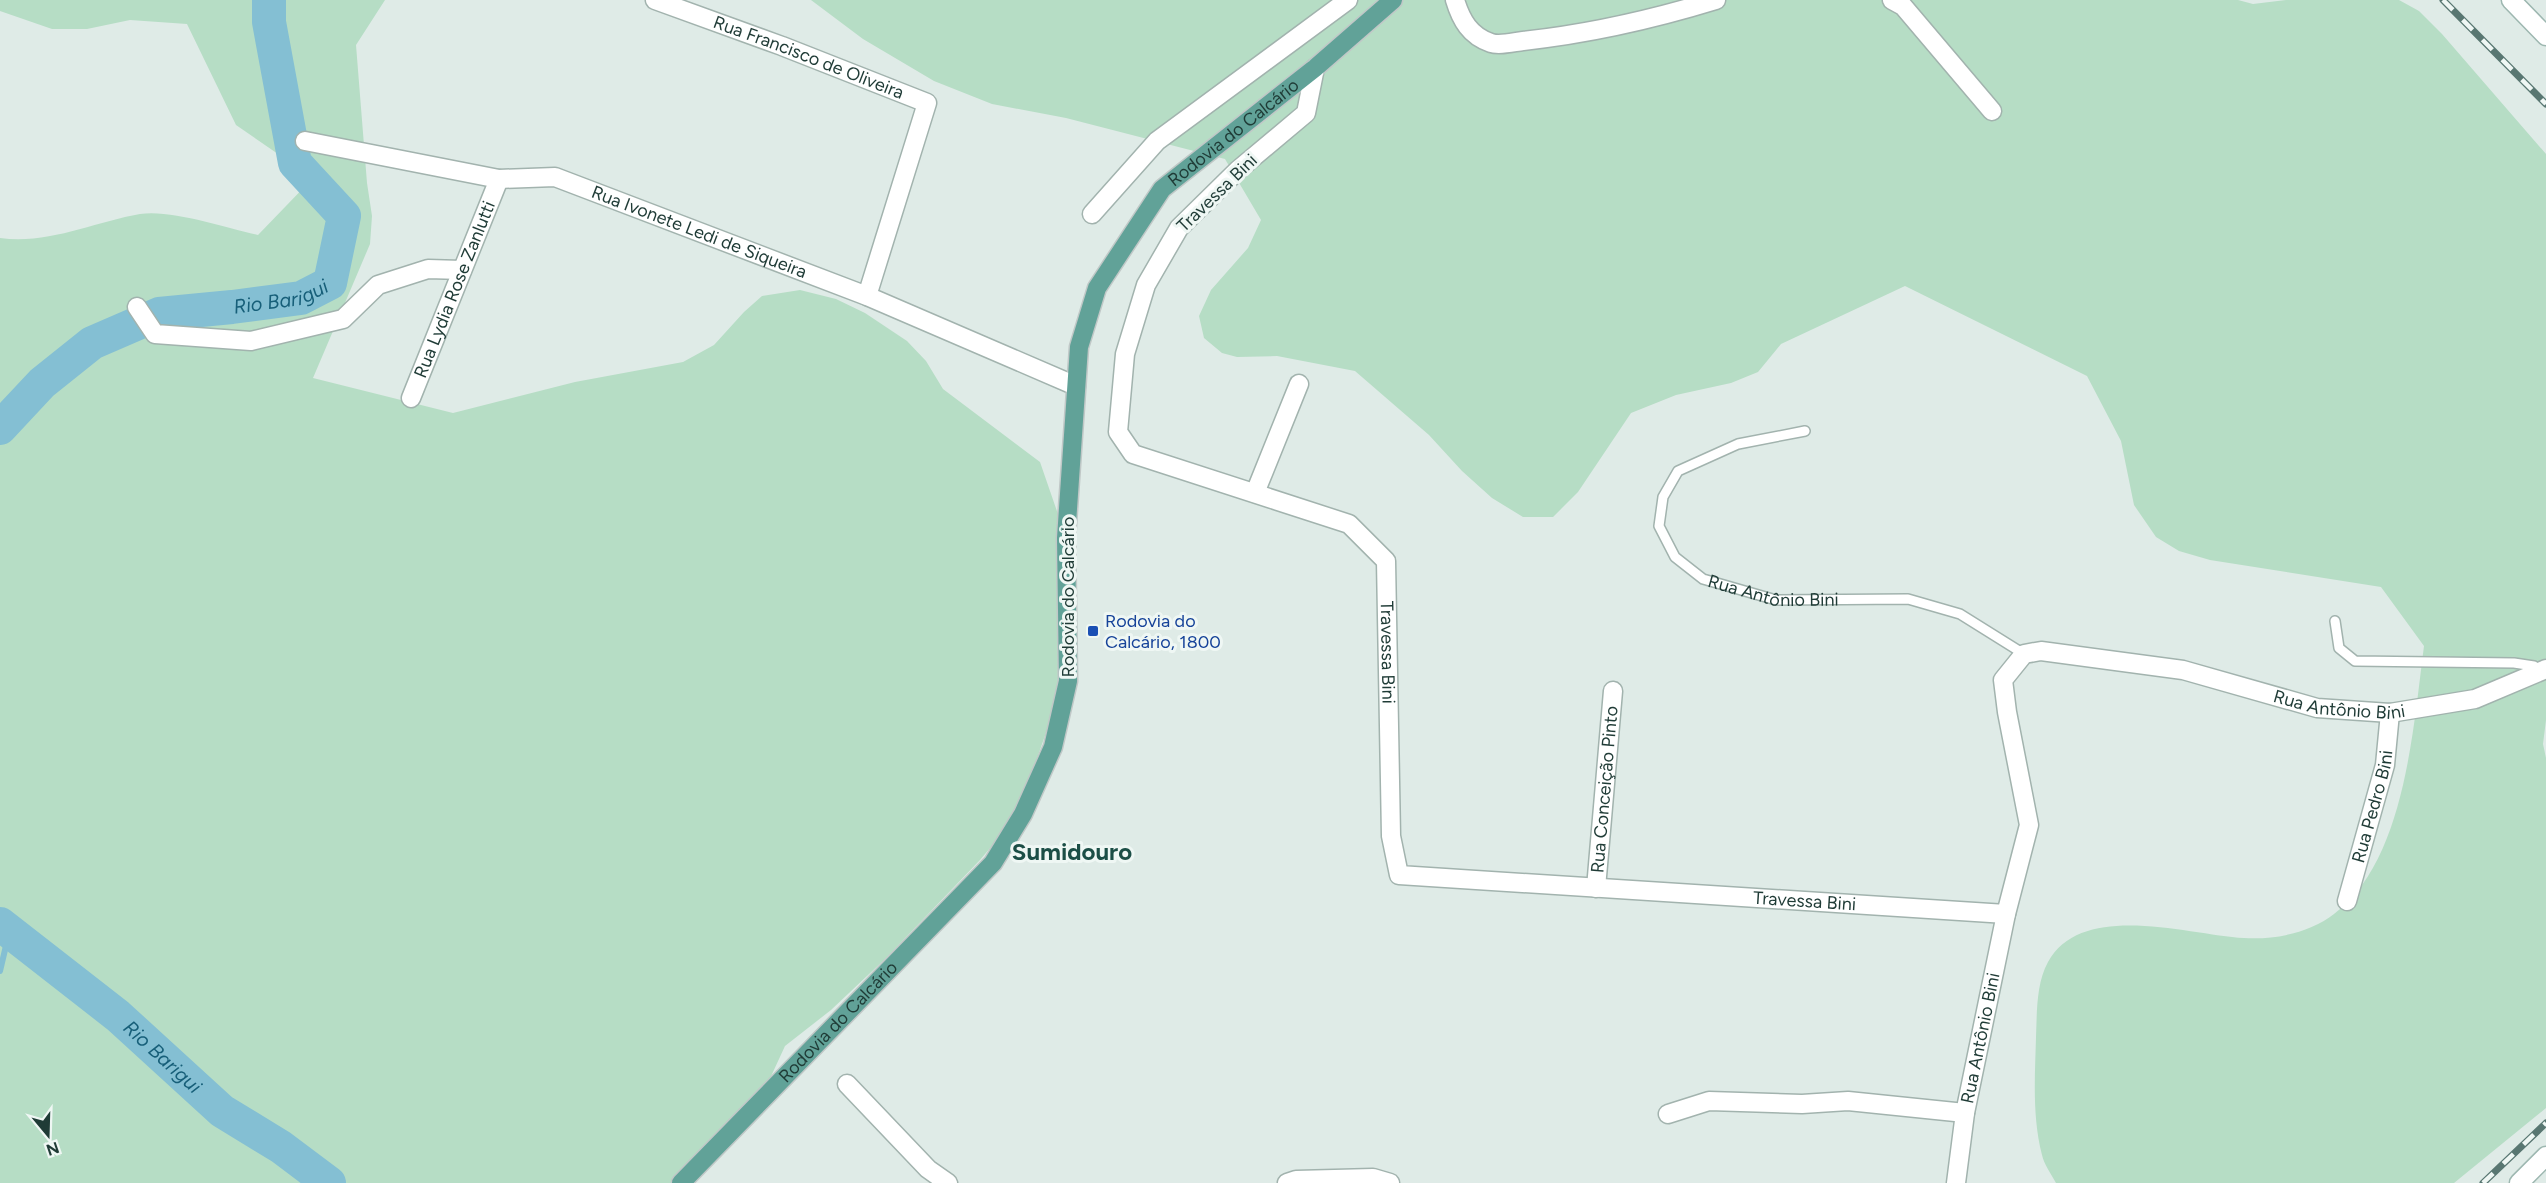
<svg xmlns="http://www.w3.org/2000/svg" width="2546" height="1183" viewBox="0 0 2546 1183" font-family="Figtree,sans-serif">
  <rect width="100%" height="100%" fill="#dfebe7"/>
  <!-- green -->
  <path fill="#b6ddc5" d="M0,0H385L356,45L367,183L372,216L370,244L313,378L453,413L575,382L683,362L714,345L744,312L762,296L800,290L836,299L865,313L907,341L926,361L943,389L1040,462L1060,520L1069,591L1058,698L1023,799L1002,834L980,860L885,959L831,1010L785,1046L767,1085L688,1183H0V238C47,245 94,222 140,214C171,209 226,228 258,235L313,178L236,125L187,24L130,20L87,29H52L0,11Z
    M811,0H2238L2253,4L2286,0H2399L2419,11L2442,34L2546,154V720L2543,744L2546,758V1108L2454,1183H2056C2051,1174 2044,1164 2042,1155C2032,1116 2035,1076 2036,1037C2037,1013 2036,984 2048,962C2082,900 2189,935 2244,938C2274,940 2310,933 2334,914C2405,861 2413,729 2424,646L2381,587L2210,560L2179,551L2156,537L2134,505L2121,441L2087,376L1905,286L1781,344L1758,372L1731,383L1676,395L1631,413L1578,492L1553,517H1523L1492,498L1462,471L1429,435L1355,371L1277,356L1237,357L1222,353L1204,338L1199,316L1211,290L1248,248L1261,220L1225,159L1066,118L992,104L934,81L863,39Z"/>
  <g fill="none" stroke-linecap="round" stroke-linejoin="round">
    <!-- stream -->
    <path stroke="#84bfd3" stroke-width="6" d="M0,971L9,933"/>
    <!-- river -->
    <g stroke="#84bfd3" stroke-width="34">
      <path id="s1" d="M0,428L42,383L92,343L159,314L232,307L301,298L330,283L344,216L295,163L269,22V0"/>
      <path id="s2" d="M0,924L118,1016L222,1111L281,1147L329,1183"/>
    </g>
    <!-- lane casing -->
    <g stroke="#a2b3ae" stroke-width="12">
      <g id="lane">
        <path id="s3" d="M1805,431L1738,444L1678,471L1663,497L1659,526L1675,557L1703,579L1776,600L1908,599L1960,614L2024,654"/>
        <path d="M2335,621L2339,648L2355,661L2514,663L2534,666L2540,670"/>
      </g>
    </g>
    <!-- street casing -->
    <g stroke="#a2b3ae" stroke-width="21">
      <g id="street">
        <path id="s4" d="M655,0L782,46L927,103L867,296"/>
        <path d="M1455,0C1461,20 1470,36 1491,43C1500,46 1514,42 1523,41C1588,34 1654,19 1716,0"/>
        <path d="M1892,0L1903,6L1992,111"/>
        <path id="s5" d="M1315,68L1306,113L1238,170L1179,228L1146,285L1125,354L1118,432L1133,454L1349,524L1386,561L1391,836L1399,875L2006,914"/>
        <path id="s6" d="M305,141L499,179L555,177L867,296L1076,386"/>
        <path d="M1092,214L1157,141L1348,0"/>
        <path d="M137,307L155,334L251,341L343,319L378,285L428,269L462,270"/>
        <path id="s7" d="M411,398L499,179"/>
        <path d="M1255,493L1299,384"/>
        <path id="s8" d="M1596,888L1613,691"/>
        <path id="s9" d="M2347,901L2385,765L2390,713"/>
        <path d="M847,1084L928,1169L948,1183"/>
        <path d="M1668,1114L1709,1101L1802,1104L1848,1101L1965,1113"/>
        <path d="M1287,1183L1296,1180L1373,1178L1390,1183"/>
        <path id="s10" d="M1956,1183L1965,1113L2006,914L2029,825L2007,712L2003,680L2024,654L2041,651L2183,670L2317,708L2390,713L2475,699L2546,669"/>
      </g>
    </g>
    <!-- secondary casing -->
    <g stroke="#9db7b0" stroke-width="21">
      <path id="secondary" d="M2511,0L2546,36
        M2519,1183L2546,1156"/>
    </g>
    <!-- primary casing -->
    <g stroke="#c0c8c7" stroke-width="21">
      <g id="primary">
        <path id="s11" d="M681,1183L993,863L1023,814L1053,747L1068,681L1066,538L1079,347L1097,288L1162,189L1315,68L1393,0"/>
      </g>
    </g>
    <!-- lane -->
    <use href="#lane" stroke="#fff" stroke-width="9"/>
    <!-- street -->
    <use href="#street" stroke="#fff" stroke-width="18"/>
    <!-- secondary -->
    <use href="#secondary" stroke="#fff" stroke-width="18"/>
    <!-- primary -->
    <use href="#primary" stroke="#61a298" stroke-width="18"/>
    <!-- rail casing -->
    <g stroke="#597772" stroke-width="7">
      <path id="rail" d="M2443,0L2546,104
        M2483,1183L2546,1123"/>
    </g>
    <!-- rail -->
    <use href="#rail" stroke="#eff7f4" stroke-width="4.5" stroke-dasharray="14" stroke-linecap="butt"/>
  </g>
  <!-- markers -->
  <rect fill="#1a4fb4" stroke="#eff7f4" stroke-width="2" x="1087" y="625" width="12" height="12" rx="3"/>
  <g text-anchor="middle" stroke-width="6" stroke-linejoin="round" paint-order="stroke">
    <!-- street labels -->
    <g font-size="18" fill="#1f3b36" stroke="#eff7f4">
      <text dy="6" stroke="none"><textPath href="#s4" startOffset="164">Rua Francisco de Oliveira</textPath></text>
      <text dy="6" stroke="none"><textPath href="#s11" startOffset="1251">Rodovia do Calcário</textPath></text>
      <text transform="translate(1217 193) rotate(-44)" y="6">Travessa Bini</text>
      <text dy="6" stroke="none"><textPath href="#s6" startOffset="408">Rua Ivonete Ledi de Siqueira</textPath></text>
      <text dy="6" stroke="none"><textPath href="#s7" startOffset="117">Rua Lydia Rose Zanlutti</textPath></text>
      <text dy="6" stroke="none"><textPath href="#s3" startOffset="336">Rua Antônio Bini</textPath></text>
      <text transform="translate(1068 597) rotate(-90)" y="6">Rodovia do Calcário</text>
      <text dy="6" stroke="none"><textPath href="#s5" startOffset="831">Travessa Bini</textPath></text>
      <text dy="6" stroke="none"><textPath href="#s10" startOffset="868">Rua Antônio Bini</textPath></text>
      <text dy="6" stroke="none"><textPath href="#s8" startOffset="99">Rua Conceição Pinto</textPath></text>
      <text dy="6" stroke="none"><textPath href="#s9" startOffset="98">Rua Pedro Bini</textPath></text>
      <text dy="6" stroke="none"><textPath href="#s5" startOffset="1461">Travessa Bini</textPath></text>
      <text dy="6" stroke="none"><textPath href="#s11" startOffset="225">Rodovia do Calcário</textPath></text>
      <text dy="6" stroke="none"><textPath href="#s10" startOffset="147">Rua Antônio Bini</textPath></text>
    </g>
    <!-- transit labels -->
    <g font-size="18" fill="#164399" stroke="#eff7f4" text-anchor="start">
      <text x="1105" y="627">Rodovia do<tspan x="1105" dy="21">Calcário, 1800</tspan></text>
    </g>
    <!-- water labels -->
    <g font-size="20" font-style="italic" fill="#175f79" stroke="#eff7f4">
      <text dy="7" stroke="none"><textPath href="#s1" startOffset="322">Rio Barigui</textPath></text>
      <text dy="7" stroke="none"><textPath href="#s2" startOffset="210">Rio Barigui</textPath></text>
    </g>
    <!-- district labels -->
    <g font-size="24" font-weight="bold" fill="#1b4e46" stroke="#eff7f4">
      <text x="1072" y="860">Sumidouro</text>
    </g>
  </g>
  <!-- north arrow -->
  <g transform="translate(48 1135) rotate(161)" stroke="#eff7f4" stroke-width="4.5" paint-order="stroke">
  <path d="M0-4.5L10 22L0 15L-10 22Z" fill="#1f3b36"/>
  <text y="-9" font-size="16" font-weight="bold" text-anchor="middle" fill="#1f3b36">N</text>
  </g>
</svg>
